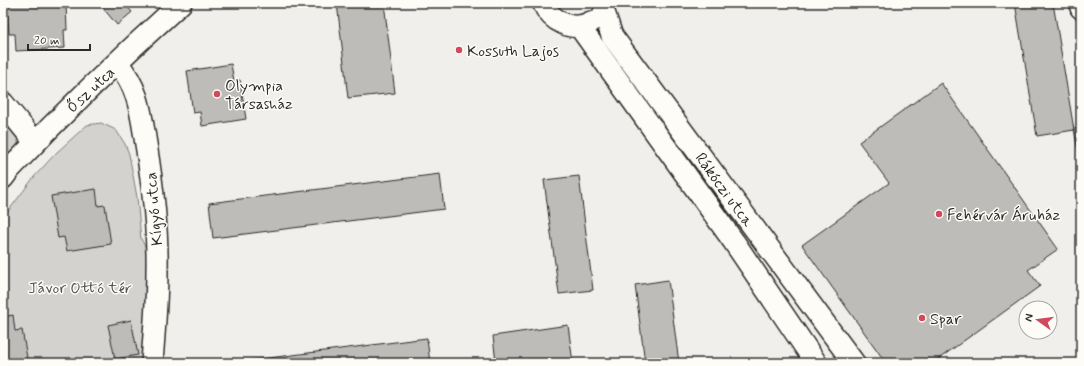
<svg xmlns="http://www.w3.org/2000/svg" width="1084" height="366" viewBox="0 0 1084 366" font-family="Mynerve,sans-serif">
  <rect width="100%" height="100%" fill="#f0efeb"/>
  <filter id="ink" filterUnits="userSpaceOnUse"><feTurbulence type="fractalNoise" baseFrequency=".025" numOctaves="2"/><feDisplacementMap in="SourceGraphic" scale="8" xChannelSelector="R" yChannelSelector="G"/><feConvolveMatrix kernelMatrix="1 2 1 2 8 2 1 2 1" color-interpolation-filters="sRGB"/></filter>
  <g filter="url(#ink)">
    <!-- green -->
    <path fill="#d3d2cf" stroke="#7f7e7d" d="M3,120L18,140V149L3,164Z
      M101,123L116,130L125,144L129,154L137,197L141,239L157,268L152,363H3V218L34,177L56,153L87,125Z"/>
    <!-- building -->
    <path fill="#bdbcb8" stroke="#2b2b2b" d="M7,3L66,4L67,30H64L65,48L16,51L15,34H9Z
      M109,3H124L132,12L117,25L103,8Z
      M337,3H384L395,93L348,98Z
      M391,3H405L402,5L398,6Z
      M1015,3H1053L1074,130L1037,136Z
      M231,64L234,81L240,80L246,119L202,126L200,112L193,113L187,71Z
      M941,83L1058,249L1028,270L1040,286L933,363H886L802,245L889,183L859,142Z
      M1081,128V162H1080L1074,129Z
      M440,174L444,209L213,238L209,203Z
      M579,176L593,290L559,294L544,180Z
      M96,189L98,206L105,205L111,244L67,251L64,237L58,238L51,196Z
      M668,280L679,363H645L635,285Z
      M13,315L15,331L22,330L28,363H3V317Z
      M131,320L138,355L115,359L108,325Z
      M568,325L573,363H496L493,336Z
      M427,338L430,363H229Z"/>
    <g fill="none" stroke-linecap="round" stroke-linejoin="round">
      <!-- street casing -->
      <g stroke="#2b2b2b" stroke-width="24">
        <path id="street" d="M543,3C551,21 572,33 591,22
          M1080,3L1081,8
          M604,12L612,36L854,363
          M579,26L734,242L816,363
          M117,63C139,87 141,114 146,144C153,187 158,229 157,272C157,302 154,333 152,363
          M3,103L35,142
          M3,178L9,170C64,112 122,56 181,3"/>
      </g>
      <!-- street -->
      <use href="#street" stroke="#fdfcf7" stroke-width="21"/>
    </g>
  </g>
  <!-- markers -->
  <g fill="#d1495b" stroke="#fdfcf7" stroke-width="1.5">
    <circle cx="459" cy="50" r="4"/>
    <circle cx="217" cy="94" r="4"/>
    <circle cx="939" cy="214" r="4"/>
    <circle cx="922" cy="318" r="4"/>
  </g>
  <g text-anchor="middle" stroke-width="3" stroke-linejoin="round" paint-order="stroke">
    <!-- poi labels -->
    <g font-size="16" fill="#2b2b2b" stroke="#fdfcf7" text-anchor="start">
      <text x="467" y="56">Kossuth Lajos</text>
      <text x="225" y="91">Olympia<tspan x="225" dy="18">Társasház</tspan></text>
      <text x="947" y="220">Fehérvár Áruház</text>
      <text x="930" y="324">Spar</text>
    </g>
    <!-- street labels -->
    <g font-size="16" fill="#2b2b2b" stroke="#fdfcf7">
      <text transform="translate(90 89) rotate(-43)" y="6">Ősz utca</text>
      <text transform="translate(725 189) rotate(54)" y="6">Rákóczi utca</text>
      <text transform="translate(153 209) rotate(-95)" y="6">Kígyó utca</text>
    </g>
    <!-- park labels -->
    <g font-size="16" fill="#555554" stroke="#fdfcf7">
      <text x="80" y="293">Jávor Ottó tér</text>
    </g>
  </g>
  <!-- margin -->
  <rect width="1084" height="366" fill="none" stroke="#fdfcf7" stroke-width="16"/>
  <rect x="8" y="8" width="1068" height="350" fill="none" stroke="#2b2b2b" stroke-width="1.5" filter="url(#ink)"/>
  <!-- north arrow -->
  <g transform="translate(1038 320) rotate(284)"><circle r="19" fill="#fdfcf7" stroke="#a9a8a5"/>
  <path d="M0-3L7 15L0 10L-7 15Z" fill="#d1495b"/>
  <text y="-6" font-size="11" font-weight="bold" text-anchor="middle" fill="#2b2b2b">N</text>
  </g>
  <!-- scale -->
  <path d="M28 44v6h62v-6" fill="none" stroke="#2b2b2b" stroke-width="2"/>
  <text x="34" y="44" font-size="12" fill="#2b2b2b" stroke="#fdfcf7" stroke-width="3" paint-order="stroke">20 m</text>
</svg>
